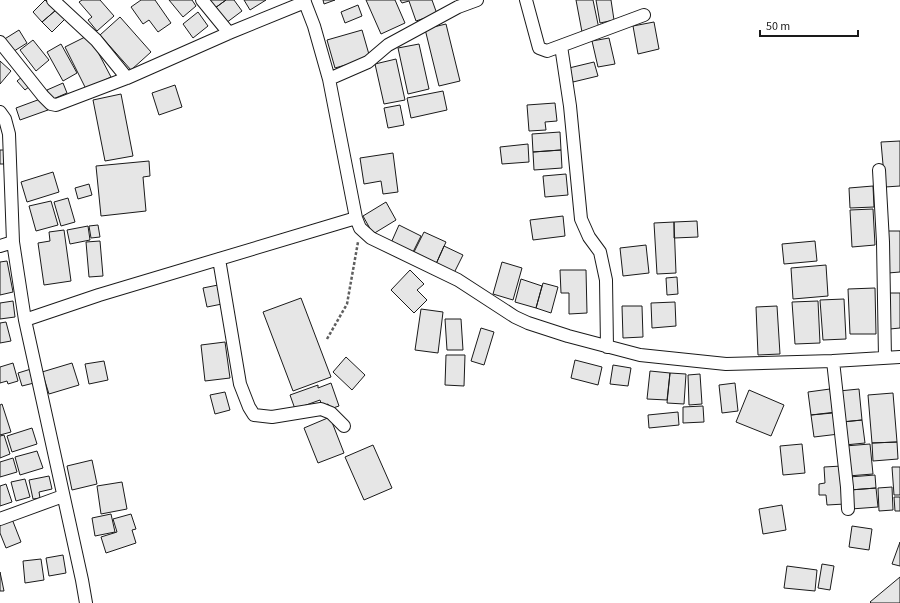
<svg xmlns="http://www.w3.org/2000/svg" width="900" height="603" viewBox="0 0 900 603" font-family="'Source Sans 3',sans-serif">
  <rect width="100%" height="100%" fill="#fff"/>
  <!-- building -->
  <path fill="#e6e6e6" stroke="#1a1a1a" d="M45,0L56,10L42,22L33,12Z
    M82,0H100L114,16L97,31L88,20L92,17L79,2Z
    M141,0H155L171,23L158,32L149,20L143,24L131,7Z
    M169,0H192L196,6L183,17Z
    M209,0H226L215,8Z
    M226,0H234L242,11L226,23L215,8Z
    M244,0H266L250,10Z
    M323,0H335L324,4Z
    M366,0H395L405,23L381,34Z
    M400,0H432L437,14L416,21L409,1L402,3Z
    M576,0H593L599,29L582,32Z
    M596,0H611L614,20L600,23Z
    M358,5L362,16L345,23L341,12Z
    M56,10L65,19L52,32L42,22Z
    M198,12L208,26L193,38L183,24Z
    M120,17L151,52L131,70L100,35Z
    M654,22L659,49L638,54L633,26Z
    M446,24L460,81L439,86L425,29Z
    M19,30L27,43L11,53L3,40Z
    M362,30L370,58L335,68L327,40Z
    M89,35L111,77L86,89L65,47Z
    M609,38L615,64L598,67L592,41Z
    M33,40L49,60L36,71L20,50Z
    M61,44L77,73L63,81L47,52Z
    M419,44L429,89L408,94L398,48Z
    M396,59L405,100L384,104L375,64Z
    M0,61L11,71L0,84Z
    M594,62L598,76L573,82L569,68Z
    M23,76L30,86L25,90L17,81Z
    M63,83L67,93L51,100L47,90Z
    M175,85L182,107L159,115L152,93Z
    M443,91L447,110L411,118L407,98Z
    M121,94L133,156L105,161L93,100Z
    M43,98L48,110L20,120L16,108Z
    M555,103L557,121L545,122L546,130L529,131L527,105Z
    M400,105L404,125L388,128L384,108Z
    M560,132L561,150L533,152L532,134Z
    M900,141V186L885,187L881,142Z
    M528,144L529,162L502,164L500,147Z
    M0,150H4V164H0Z
    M561,150L562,168L534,170L533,152Z
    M393,153L398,192L383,194L381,181L364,184L360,158Z
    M149,161L150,176L143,177L146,211L101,216L96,166Z
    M53,172L59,192L27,202L21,182Z
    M566,174L568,195L545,197L543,176Z
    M89,184L92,195L78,199L75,188Z
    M873,186L874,207L850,208L849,188Z
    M68,198L75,222L61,226L54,202Z
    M51,201L58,225L36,231L29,206Z
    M386,202L396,220L373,234L363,216Z
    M873,209L875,245L852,247L850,210Z
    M563,216L565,236L533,240L530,220Z
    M697,221L698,237L674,238V222Z
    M674,222L676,273L657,274L654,223Z
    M98,225L100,237L91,238L89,226Z
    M399,225L421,236L412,254L391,243Z
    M88,226L90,240L70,244L67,230Z
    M64,230L71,281L44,285L38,243L50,241L49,232Z
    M887,231H900V272L888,273Z
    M424,232L446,242L436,264L413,254Z
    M100,241L103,276L89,277L86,242Z
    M815,241L817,261L784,264L782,244Z
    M646,245L649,273L623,276L620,248Z
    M444,246L463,255L454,273L436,264Z
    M7,261L13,292L0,295V262Z
    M502,262L522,268L513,300L493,294Z
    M826,265L828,296L793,299L791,268Z
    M410,270L424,284L417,290L427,300L414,313L391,290Z
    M560,270H586L587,313L569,314V293H561Z
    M677,277L678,294L667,295L666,278Z
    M521,279L542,286L536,308L515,302Z
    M543,283L558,287L551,313L536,308Z
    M218,285L222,304L207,307L203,288Z
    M875,288L876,334H850L848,289Z
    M888,293H900V328L890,329Z
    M301,298L331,377L293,391L263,312Z
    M844,299L846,339L823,340L820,300Z
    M13,301L15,317L0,319V303Z
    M818,301L820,343L795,344L792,302Z
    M675,302L676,326L652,328L651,303Z
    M622,306H642L643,337L623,338Z
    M777,306L780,354L758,355L756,307Z
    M421,309L443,312L438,353L415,350Z
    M445,319H461L463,350H447Z
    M6,322L11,341L0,343V323Z
    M481,328L494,332L484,365L471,361Z
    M225,342L230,378L205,381L201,345Z
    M446,355H465L464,386L445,385Z
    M346,357L365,375L352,390L333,372Z
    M575,360L602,367L598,385L571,378Z
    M104,361L108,380L89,384L85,364Z
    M13,363L18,381L8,384L7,381L0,383V367Z
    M72,363L79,385L49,394L42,372Z
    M613,365L631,368L628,386L610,384Z
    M31,369L34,383L22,386L18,373Z
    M650,371L670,373L667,400L647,399Z
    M670,373L686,374L684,404L667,403Z
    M700,374L702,404L689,405L688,375Z
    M331,383L339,406L330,409L328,404L322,406L320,400L295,409L290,395L318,385V388Z
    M735,383L738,411L722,413L719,385Z
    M830,389L833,413L811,415L808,392Z
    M859,389L862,420L842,422L839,391Z
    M749,390L784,405L771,436L736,422Z
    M225,392L230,410L215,414L210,395Z
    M893,393L897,442L872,443L868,395Z
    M2,404L11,432L0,435V405Z
    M703,406L704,422L683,423V407Z
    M678,412L679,425L649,428L648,415Z
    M836,412L839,434L814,437L811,415Z
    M330,417L344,453L318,463L304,428Z
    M862,420L865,443L845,445L842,422Z
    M32,428L37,444L12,452L7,436Z
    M4,435L10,454L0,458V436Z
    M897,442L898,459L873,461L872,443Z
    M802,444L805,473L783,475L780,446Z
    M870,444L873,474L848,476L845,446Z
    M373,445L392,488L364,500L345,457Z
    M37,451L43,468L20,475L15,457Z
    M13,458L17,472L0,477V462Z
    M92,460L97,484L72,490L67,466Z
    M842,466L845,504L827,505L826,495H819V484L825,483L824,467Z
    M892,467H900V495H894Z
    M875,475L876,488L850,490L849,477Z
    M49,476L52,489L39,492L40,498L33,499L29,480Z
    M25,479L30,497L16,501L11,482Z
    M122,482L127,509L101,514L97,486Z
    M6,484L12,502L0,506V486Z
    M892,487L893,510L879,511L878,488Z
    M876,488L878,507L851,509L850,490Z
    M894,497H900V511H895Z
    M782,505L786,530L763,534L759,509Z
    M111,514L115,532L95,536L92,518Z
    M131,514L136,529L132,530L136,543L106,553L101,537L117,532L113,519Z
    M12,519L21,542L6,548L0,533V524Z
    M852,526L872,529L869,550L849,547Z
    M900,542V566L892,564Z
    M63,555L66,573L49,576L46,558Z
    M41,559L44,580L25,583L23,561Z
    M822,564L834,566L830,590L818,588Z
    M787,566L817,570L815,591L784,588Z
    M0,572L4,591H0Z
    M900,577V603H871L870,602Z"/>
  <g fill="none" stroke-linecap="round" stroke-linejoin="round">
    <!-- minor casing -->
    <g stroke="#1a1a1a" stroke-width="14">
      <path id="minor" d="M53,0L96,40L127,78
        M202,0L229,33
        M304,0L314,26L329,79L356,218L360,228L371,238L458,280L515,317L528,323L568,336L640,355L726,364L833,361L900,357
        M526,0L539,48L547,51L644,15
        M0,42L43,96L51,104L56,105L127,78L229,33L305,2
        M561,46L570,106L581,219L589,237L600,252L606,280L607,347
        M329,79L368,62L388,45L458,7L477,0
        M0,112L5,119L9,134L13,242L25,320L99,295L356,218
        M879,170L883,242L885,358
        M0,246L13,242
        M219,259L240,384L249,407L254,415L272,417L321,409L331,413L344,426
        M25,320L82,580L86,603
        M833,361L847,487L848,509
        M0,519L63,496"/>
    </g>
    <!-- path -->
    <path stroke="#5f5f5f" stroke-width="2.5" stroke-dasharray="3 2" stroke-linecap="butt" d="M327,339L347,304L358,242"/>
    <!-- minor -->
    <use href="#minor" stroke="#fff" stroke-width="12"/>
  </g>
  <!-- scale -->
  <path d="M760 30v6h98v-6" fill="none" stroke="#1a1a1a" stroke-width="2"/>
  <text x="766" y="30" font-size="12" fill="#1a1a1a" stroke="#ffffff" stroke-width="3" paint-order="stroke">50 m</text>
</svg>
